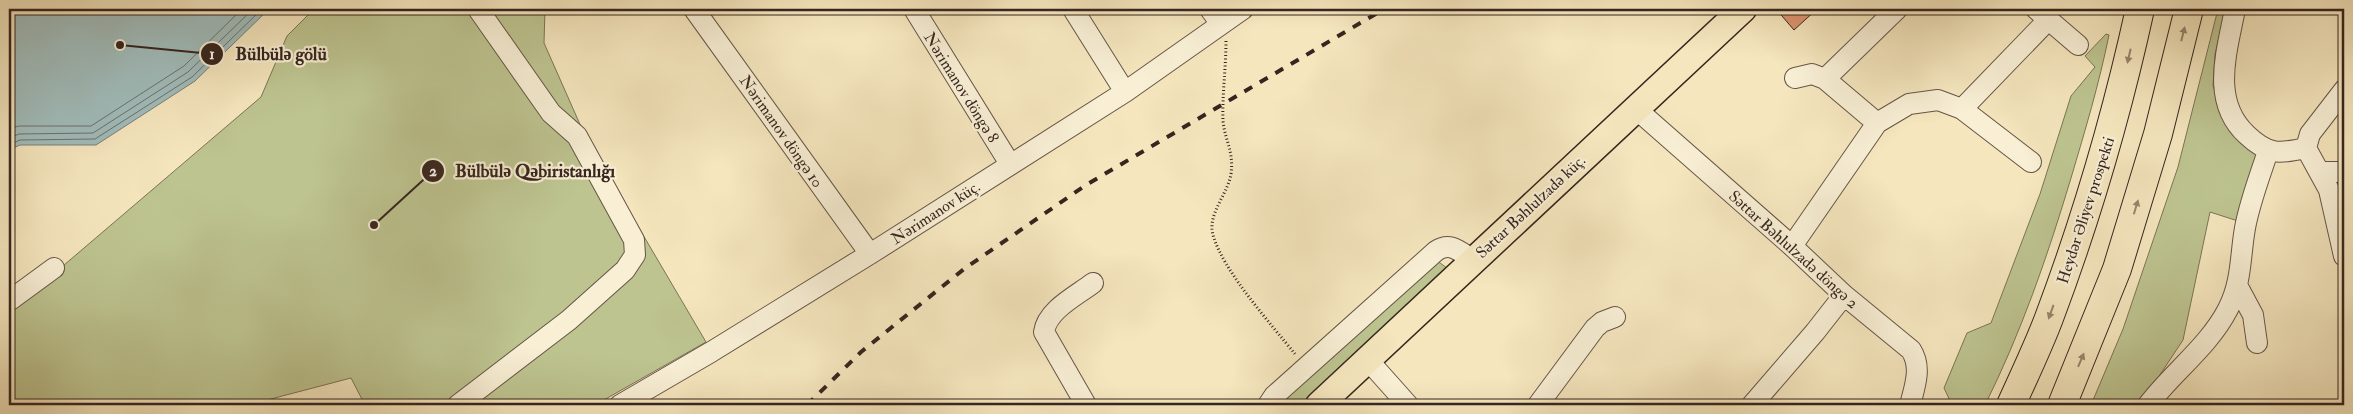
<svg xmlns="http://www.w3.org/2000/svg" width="2353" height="414" viewBox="0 0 2353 414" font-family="'IM FELL Double Pica',serif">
  <rect width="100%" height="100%" fill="#f5e6be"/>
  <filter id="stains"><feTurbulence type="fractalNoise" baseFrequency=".004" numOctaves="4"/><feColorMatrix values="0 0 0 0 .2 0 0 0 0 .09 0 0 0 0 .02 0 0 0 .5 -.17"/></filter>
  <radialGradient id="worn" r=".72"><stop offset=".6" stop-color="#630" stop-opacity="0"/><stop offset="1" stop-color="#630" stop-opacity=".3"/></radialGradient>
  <!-- green -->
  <path fill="#bdc490" stroke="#7a7457" d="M314,9H545L544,43L586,138L706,342L595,405H365L351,378L248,405H9V312L261,97L287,36Z
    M2218,9H2226L2215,54L2213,86L2227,126L2257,156L2238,221L2210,212L2183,340L2140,405H2091L2123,329L2178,167Z
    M2106,34L2109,35C2099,84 2085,131 2071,178C2048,255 2021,333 1985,405H1952L1944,388L1967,333L1991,323L2040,194L2071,96L2095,67L2085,56Z
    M1436,260L1451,271L1302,405H1278Z"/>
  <!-- water -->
  <path fill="#a1bdbc" stroke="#76807d" d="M9,9H269L195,81L96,145H20L9,150Z"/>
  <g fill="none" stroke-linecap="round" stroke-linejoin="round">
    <!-- shore -->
    <path stroke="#6c716d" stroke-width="1" d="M9,129L19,126H91L184,66L242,9
      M9,138L19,134L93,133L188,72L253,9
      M9,145L20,140L95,139L192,77L262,9"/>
  </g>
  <!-- building -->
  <path fill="#dc9371" stroke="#36251e" d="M1776,9H1817L1794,30Z"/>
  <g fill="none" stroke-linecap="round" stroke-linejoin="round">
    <!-- minor casing -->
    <g stroke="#665546" stroke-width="22">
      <path id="minor" d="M694,9L870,254
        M914,9L1010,164
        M1073,9L1125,92
        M1210,9L1221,24
        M2036,9L2078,45
        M2235,9C2227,52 2210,101 2247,135C2268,155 2279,154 2306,148
        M1795,78L1812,74L1825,79L1877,123
        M1825,79L1897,9
        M2344,90L2310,134L2306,148L2329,190L2344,256
        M1635,108L1792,246L1844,295L1911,350C1922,367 1915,386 1910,405
        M2031,162L1962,109L2048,20
        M2320,172H2344
        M1792,246L1877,123L1909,104L1938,100L1962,109
        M2238,287L2253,315L2257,343
        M9,301L54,268
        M1367,359L1408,405
        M458,405L569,320L625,270L635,255L634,240L577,136L551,113L478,9
        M620,405L711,352L870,254L1125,92L1243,9
        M1086,405L1044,332C1047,310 1076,296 1093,283
        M1268,405L1274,396L1436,251C1451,241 1460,252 1473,260
        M1538,405L1595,328L1602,322L1615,317
        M1752,405L1815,332L1844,295
        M2148,405C2173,372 2209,346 2228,309C2242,282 2240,256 2245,228C2250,201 2260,176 2268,151"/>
    </g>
    <!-- major casing -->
    <g stroke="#36251e" stroke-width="29">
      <path id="major" d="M1319,405L1743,9"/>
    </g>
    <!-- highway casing -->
    <g stroke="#36251e" stroke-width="30">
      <path id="highway" d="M2011,405C2024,376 2038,347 2049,318C2087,217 2117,114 2140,9
        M2062,405L2117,269L2158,134L2189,9"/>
    </g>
    <!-- path -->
    <path stroke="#36251e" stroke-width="3" stroke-dasharray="1 2.5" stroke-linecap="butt" d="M1226,41C1226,68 1222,95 1223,121C1225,141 1234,151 1231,174C1228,194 1207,214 1213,235C1223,271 1271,324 1295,354"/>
    <!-- minor -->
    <use href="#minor" stroke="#f8efd5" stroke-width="20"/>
    <!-- major -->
    <use href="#major" stroke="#f5e6be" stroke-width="26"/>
    <!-- highway -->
    <use href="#highway" stroke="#f5e6be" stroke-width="28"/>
    <!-- rail -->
    <path stroke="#36251e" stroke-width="4" stroke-dasharray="9 9" stroke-linecap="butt" d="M807,405L861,352L964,269L1086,185L1384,9"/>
  </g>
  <!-- one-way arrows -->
  <defs><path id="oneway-solid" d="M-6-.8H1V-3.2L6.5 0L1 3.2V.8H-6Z" transform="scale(1.25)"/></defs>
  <g fill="#96866e">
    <use href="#oneway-solid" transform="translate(2183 34) rotate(-76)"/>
    <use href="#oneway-solid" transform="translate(2129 56) rotate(103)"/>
    <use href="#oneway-solid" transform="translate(2136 207) rotate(-73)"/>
    <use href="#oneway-solid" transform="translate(2051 312) rotate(110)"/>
    <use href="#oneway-solid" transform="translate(2081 360) rotate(-67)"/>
  </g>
  <g text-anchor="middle" stroke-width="4.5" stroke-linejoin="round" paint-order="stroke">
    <!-- street labels -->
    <g font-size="16" fill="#36251e" stroke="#f8efd5">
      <text transform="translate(962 87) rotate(58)" y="6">Nərimanov döngə 8</text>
      <text transform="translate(782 131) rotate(55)" y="6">Nərimanov döngə 10</text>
      <text transform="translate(1530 206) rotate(-43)" y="6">Səttar Bəhlulzadə küç.</text>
      <text transform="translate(2085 210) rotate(-72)" y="6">Heydər Əliyev prospekti</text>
      <text transform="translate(935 212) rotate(-33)" y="6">Nərimanov küç.</text>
      <text transform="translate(1794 249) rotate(42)" y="6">Səttar Bəhlulzadə döngə 2</text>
    </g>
  </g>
  <!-- callouts -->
  <path fill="none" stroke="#36251e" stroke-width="2" d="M120 45L212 54M374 225L433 171"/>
  <g fill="#36251e" stroke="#f8efd5" stroke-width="2">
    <circle cx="120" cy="45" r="5"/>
    <circle cx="374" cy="225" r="5"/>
    <circle cx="212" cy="54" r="12"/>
    <circle cx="433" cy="171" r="12"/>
  </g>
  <g font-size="15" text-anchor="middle" font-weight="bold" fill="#fff">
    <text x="212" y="59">1</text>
    <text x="433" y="176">2</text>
  </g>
  <g font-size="18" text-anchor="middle" font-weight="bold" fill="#36251e" stroke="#f8efd5" stroke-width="4.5" stroke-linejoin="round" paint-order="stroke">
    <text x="281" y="60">Bülbülə gölü</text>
    <text x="535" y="177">Bülbülə Qəbiristanlığı</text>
  </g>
  <!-- margin -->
  <rect width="2353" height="414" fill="none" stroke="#f5e6be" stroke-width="30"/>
  <rect x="10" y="10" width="2333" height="394" fill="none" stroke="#36251e" stroke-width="2.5"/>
  <rect x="15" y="15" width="2323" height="384" fill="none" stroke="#36251e"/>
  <rect width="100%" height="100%" filter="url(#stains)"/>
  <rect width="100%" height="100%" fill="url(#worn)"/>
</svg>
